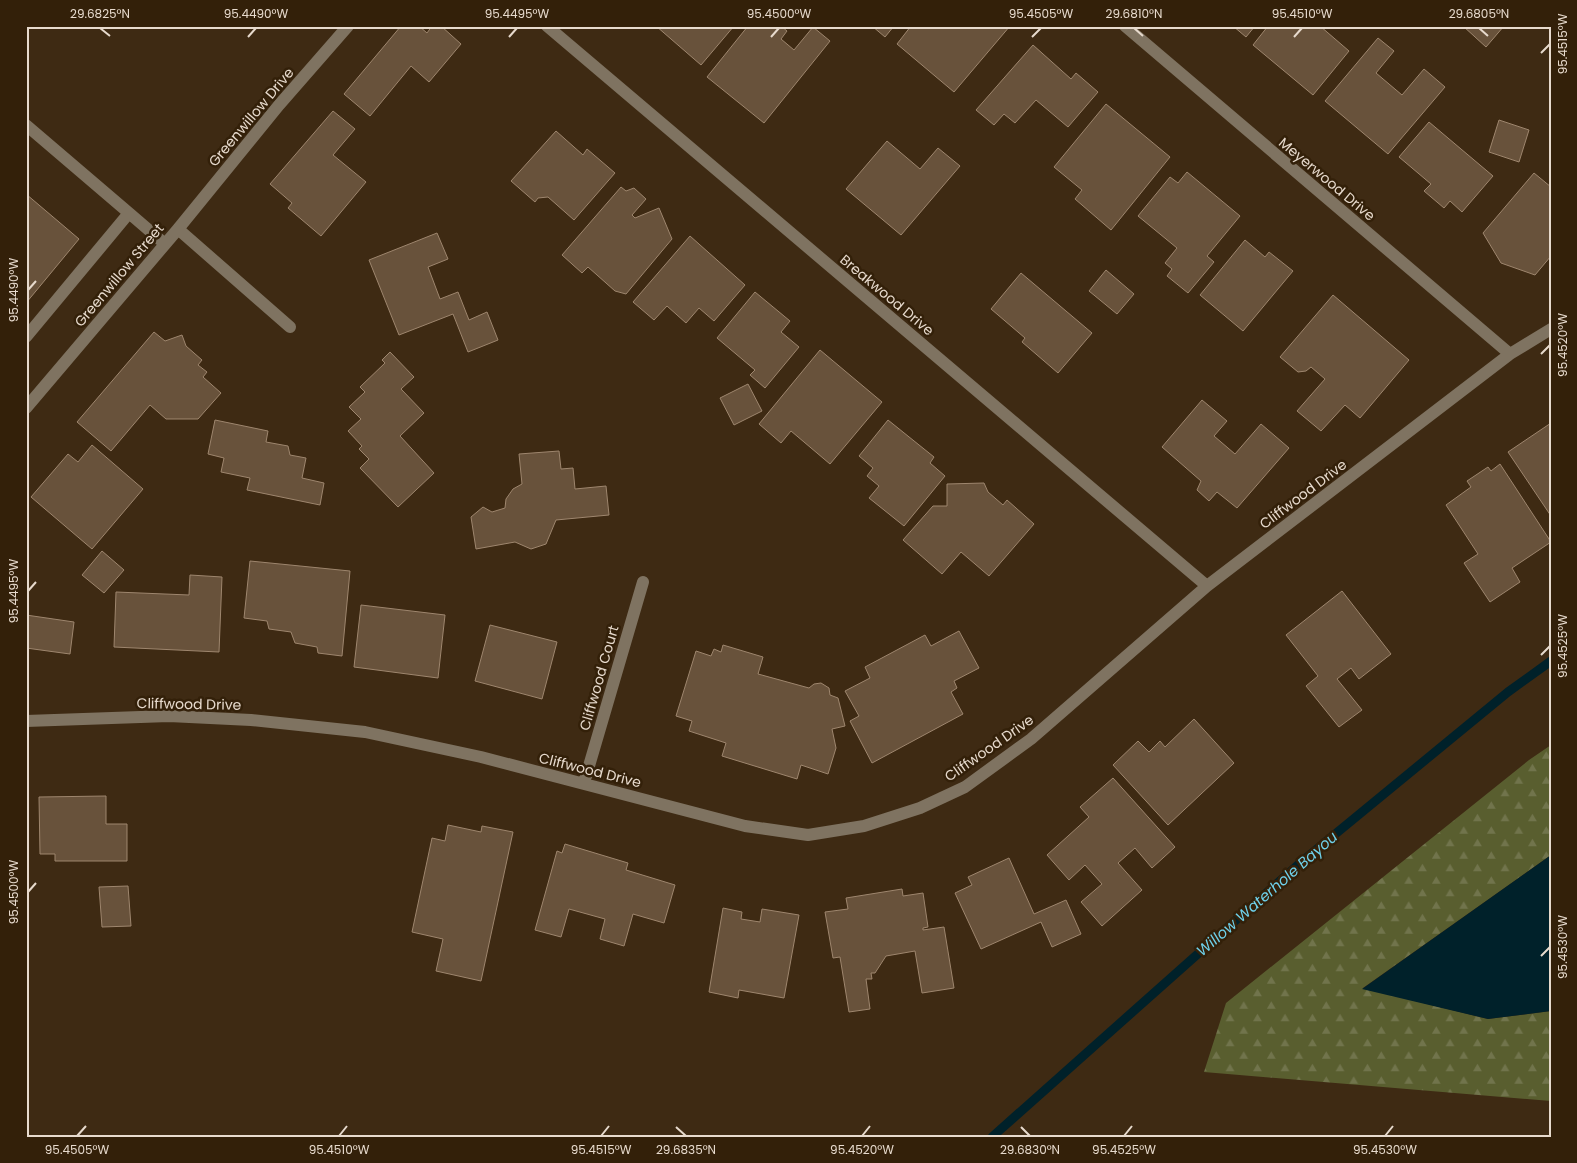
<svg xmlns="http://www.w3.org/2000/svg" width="1577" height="1163" viewBox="0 0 1577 1163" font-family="Poppins,sans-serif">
  <defs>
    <pattern id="forest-firs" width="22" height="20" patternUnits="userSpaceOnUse" patternTransform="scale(1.25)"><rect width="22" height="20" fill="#595e2f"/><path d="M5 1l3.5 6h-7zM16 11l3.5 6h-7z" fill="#71744c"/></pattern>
  </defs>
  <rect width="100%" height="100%" fill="#3e2a13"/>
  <!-- forest -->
  <path fill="url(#forest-firs)" d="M1551,745V855L1363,988L1488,1019L1551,1011V1101L1204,1072L1226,1003L1529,760Z"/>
  <!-- water -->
  <path fill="#00212a" d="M1551,855V1011L1488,1019L1362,989Z"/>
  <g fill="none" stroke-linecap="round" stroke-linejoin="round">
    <!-- stream -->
    <path stroke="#00212a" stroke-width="9" d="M992,1137L1300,863L1508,692L1551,661"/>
  </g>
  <!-- building -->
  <path fill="#68523b" stroke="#9e866e" d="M401,26H419L427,33L432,26H441L461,44L429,82L411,66L370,116L344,94Z
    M656,26H734L701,65Z
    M748,26H781L787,31L781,39L794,50L813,27L830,41L764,123L707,77Z
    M872,26H894L885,37Z
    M911,26H1010L954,92L897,44Z
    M1233,26H1255L1246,37Z
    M1268,26H1320L1349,51L1313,95L1253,45Z
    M1463,26H1504L1486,47Z
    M1378,38L1394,51L1376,73L1402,95L1424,69L1445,87L1388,154L1325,101Z
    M1033,45L1071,79L1076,73L1098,92L1068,127L1036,100L1015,123L1004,114L994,125L976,110Z
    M1106,104L1170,157L1111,230L1075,199L1082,190L1054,167Z
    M333,111L355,129L333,155L366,182L321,236L288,208L292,203L270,184Z
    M1499,120L1529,130L1519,162L1489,152Z
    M1429,122L1493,176L1462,212L1450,201L1444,208L1424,191L1431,184L1399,157Z
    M556,131L583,155L587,149L615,173L574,220L548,197L538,198L535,202L511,181Z
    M887,141L920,169L938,148L960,166L901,235L846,189Z
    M1187,172L1240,216L1207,256L1214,262L1188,293L1167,276L1172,269L1165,263L1177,248L1138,216L1170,177L1178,183Z
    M1534,173L1551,187V256L1535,275L1501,263L1483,233Z
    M621,187L626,191L634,188L646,199L632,215L635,218L659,208L672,239L626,294L615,291L588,267L582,273L562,255Z
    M26,194L79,239L26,303Z
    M437,233L448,259L428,267L440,299L458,292L469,320L487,312L498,340L468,352L453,314L399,335L369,260Z
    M690,236L745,285L714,321L699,308L686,323L667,306L654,320L633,302Z
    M1245,240L1265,257L1269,252L1293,271L1243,331L1200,295Z
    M1106,270L1134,294L1117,314L1089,291Z
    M1021,273L1092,333L1058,373L1022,342L1025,338L991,309Z
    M755,292L790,321L781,332L799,347L765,388L750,375L755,370L717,338Z
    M1333,295L1409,360L1360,418L1345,405L1321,431L1297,411L1325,379L1311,367L1306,371L1298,372L1280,357Z
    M154,332L165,341L182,335L186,346L202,360L198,365L207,372L203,377L221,393L198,419H166L150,405L111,451L77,422Z
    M820,350L882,402L830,464L791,431L781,443L759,424Z
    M390,352L414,377L401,389L424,413L400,436L434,473L398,507L360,468L369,459L359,449L362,446L348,431L361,419L349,407L365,392L360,387L385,363L382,360Z
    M748,384L762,411L734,425L720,398Z
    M1202,400L1227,421L1214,436L1235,454L1261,424L1289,448L1237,508L1217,492L1209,501L1197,490L1201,481L1162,447Z
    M215,420L268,431L266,442L288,446L290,455L306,458L302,478L324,483L320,505L247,490L250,478L221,472L224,458L208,454Z
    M888,420L934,457L930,463L945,476L904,526L869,498L879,486L867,476L873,468L859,456Z
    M1551,423V516L1508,452Z
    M92,445L143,489L92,549L31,497L68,454L78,462Z
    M559,451L561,469L573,468L575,489L606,486L609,515L556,520L546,544L531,549L515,542L476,549L471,517L483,507L492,512L505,508L506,499L513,489L522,484L519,454Z
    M1500,464L1551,542L1512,568L1520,582L1490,602L1464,563L1478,554L1446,505L1471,487L1467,481L1488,467L1491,471Z
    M984,483L988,492L1003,505L1007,500L1034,524L989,576L961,552L942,574L903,540L933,506H947V484Z
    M102,551L124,570L104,593L82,575Z
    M250,561L350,571L342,656L318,653L317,647L295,643L291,632L269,629L267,621L244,618Z
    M190,575L222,577L219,652L114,647L116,592L189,595Z
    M1342,591L1391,654L1359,679L1351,668L1337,679L1362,710L1339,727L1306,686L1318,676L1286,635Z
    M361,605L445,615L438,678L354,667Z
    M26,615L74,622L70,654L26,648Z
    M490,625L557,642L542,699L475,681Z
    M959,631L979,668L954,681L957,688L951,692L963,714L872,763L850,721L859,716L845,691L870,678L865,667L925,635L931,646Z
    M723,645L763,657L758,674L809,688L814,684L821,683L829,688L830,695L838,698L845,726L832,729L836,748L828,774L801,765L797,779L722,756L726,743L689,731L692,721L676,716L696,651L711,656L714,649L721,652Z
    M1194,719L1234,763L1168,825L1113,765L1138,741L1149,752L1160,741L1165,747Z
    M1113,778L1175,847L1152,868L1135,848L1118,863L1142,890L1102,926L1081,902L1102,884L1085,865L1069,880L1047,855L1089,817L1080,807Z
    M106,796V824H127V861H55V854H40L39,797Z
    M448,825L481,832L482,826L513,832L481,981L436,971L443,939L412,932L432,838L445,841Z
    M565,844L628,863L626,870L675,885L664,923L633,914L624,946L600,939L605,919L569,909L561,937L535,930L557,851L562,853Z
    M1009,858L1034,914L1066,900L1081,934L1052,947L1041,922L981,949L955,893L972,885L968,877Z
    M128,886L131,926L102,927L99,887Z
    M902,889L903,896L923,893L928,927L923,928V930L944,927L954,988L922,993L915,951L886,956L875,973H871L872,979H866L870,1009L849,1012L840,957L833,958L825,912L848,909L846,898Z
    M723,908L742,912L741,919L760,922L762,909L799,915L784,998L739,990L738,998L709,992Z"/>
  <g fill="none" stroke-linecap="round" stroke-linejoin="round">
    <!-- minor -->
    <path stroke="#7f7361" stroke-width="12" d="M547,26L1207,586
      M1125,26L1510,354
      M26,125L129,213
      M178,229L290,327
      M26,337L129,213L165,244
      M26,408L178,229L279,105L348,26
      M26,721L169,716L251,720L365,732L481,757L745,826L808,835L864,826L920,808L965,787L1031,739L1207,586L1510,354L1551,329
      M584,783L643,582"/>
  </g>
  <!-- ticks -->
  <path fill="none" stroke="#e7dacd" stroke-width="2" d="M100,28L110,36M1134,28L1143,36M1479,28L1488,36M248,37L256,28M509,37L517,28M771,37L779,28M1032,37L1041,28M1294,37L1302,28M1541,53L1550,44M28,290L36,281M1541,354L1550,345M28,591L36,582M1541,655L1550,646M28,892L36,883M1541,956L1550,947M676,1127L686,1136M1021,1127L1030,1136M77,1136L86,1126M339,1136L347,1126M601,1136L609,1126M862,1136L870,1126M1124,1136L1132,1126M1385,1136L1393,1126"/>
  <g text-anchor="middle" stroke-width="5" stroke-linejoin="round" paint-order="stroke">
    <!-- street labels -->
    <g font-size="14" fill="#e7dacd" stroke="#332009">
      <text transform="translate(251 117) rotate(-50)" y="5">Greenwillow Drive</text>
      <text transform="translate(1327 179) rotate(40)" y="5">Meyerwood Drive</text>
      <text transform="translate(119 275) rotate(-50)" y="5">Greenwillow Street</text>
      <text transform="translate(887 295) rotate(40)" y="5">Breakwood Drive</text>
      <text transform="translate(1303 494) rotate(-37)" y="5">Cliffwood Drive</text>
      <text transform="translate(599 678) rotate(-74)" y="5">Cliffwood Court</text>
      <text transform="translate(189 704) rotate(1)" y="5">Cliffwood Drive</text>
      <text transform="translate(989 748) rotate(-35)" y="5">Cliffwood Drive</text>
      <text transform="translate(590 770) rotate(14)" y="5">Cliffwood Drive</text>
    </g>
    <!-- water labels -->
    <g font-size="15" font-style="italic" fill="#6fd1eb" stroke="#332009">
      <text transform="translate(1267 894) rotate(-41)" y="5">Willow Waterhole Bayou</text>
    </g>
  </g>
  <!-- border -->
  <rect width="1577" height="1163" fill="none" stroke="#332009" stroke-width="55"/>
  <rect x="28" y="28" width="1522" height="1108" fill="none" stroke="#e7dacd" stroke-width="2"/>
  <g font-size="12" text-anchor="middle" fill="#e7dacd">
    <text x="100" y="18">29.6825°N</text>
    <text x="256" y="18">95.4490°W</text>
    <text x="517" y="18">95.4495°W</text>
    <text x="779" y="18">95.4500°W</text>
    <text x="1041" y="18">95.4505°W</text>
    <text x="1134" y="18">29.6810°N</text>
    <text x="1302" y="18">95.4510°W</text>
    <text x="1479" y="18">29.6805°N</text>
    <text transform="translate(1563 44) rotate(-90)" y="4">95.4515°W</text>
    <text transform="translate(14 290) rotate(-90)" y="4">95.4490°W</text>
    <text transform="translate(1563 345) rotate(-90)" y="4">95.4520°W</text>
    <text transform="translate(14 591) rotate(-90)" y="4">95.4495°W</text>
    <text transform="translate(1563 646) rotate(-90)" y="4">95.4525°W</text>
    <text transform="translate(14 892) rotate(-90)" y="4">95.4500°W</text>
    <text transform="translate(1563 947) rotate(-90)" y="4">95.4530°W</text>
    <text x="77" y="1154">95.4505°W</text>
    <text x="339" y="1154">95.4510°W</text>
    <text x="601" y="1154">95.4515°W</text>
    <text x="686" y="1154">29.6835°N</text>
    <text x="862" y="1154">95.4520°W</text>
    <text x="1030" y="1154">29.6830°N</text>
    <text x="1124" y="1154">95.4525°W</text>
    <text x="1385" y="1154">95.4530°W</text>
  </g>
</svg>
